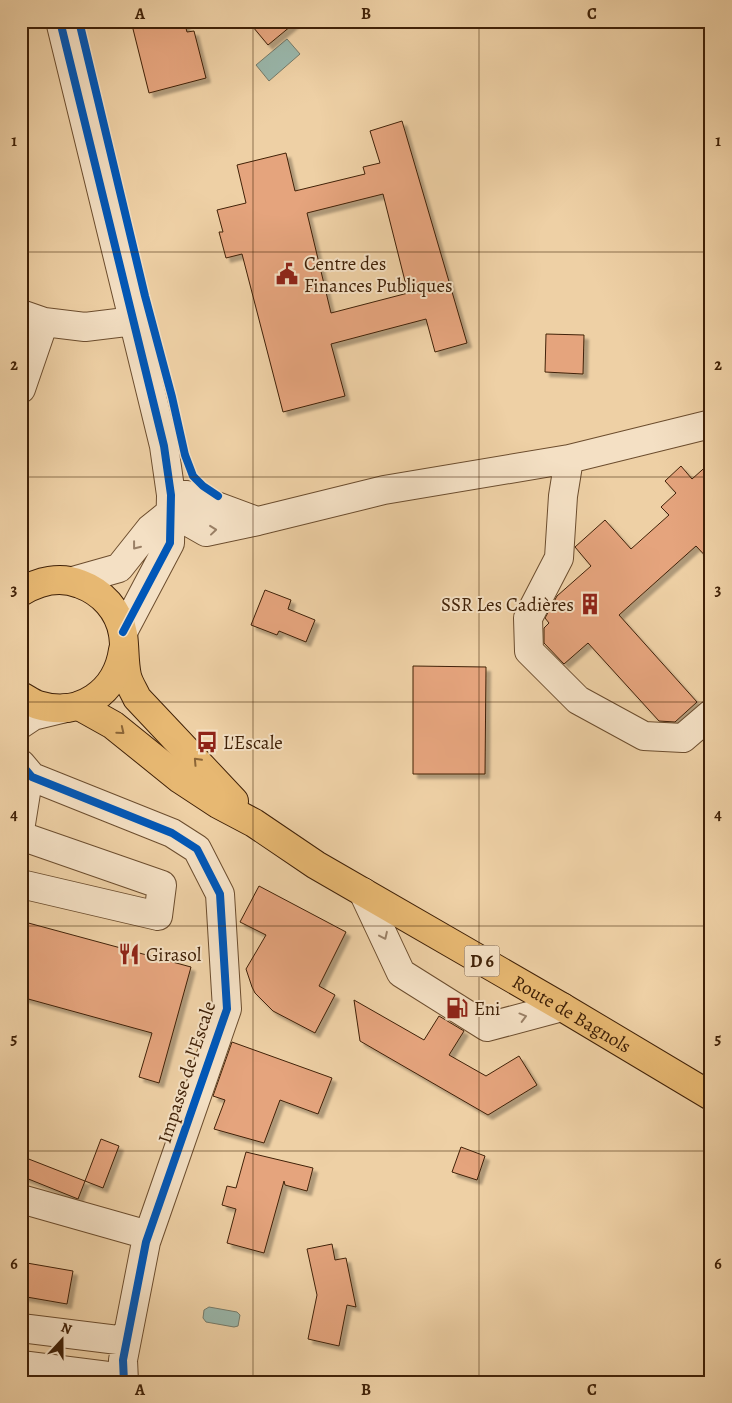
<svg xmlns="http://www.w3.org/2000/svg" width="732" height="1403" viewBox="0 0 732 1403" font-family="Alegreya,serif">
  <defs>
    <filter id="shadow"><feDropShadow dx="4.5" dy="4.5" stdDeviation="1" flood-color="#0004"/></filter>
  </defs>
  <rect width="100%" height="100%" fill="#eed0a5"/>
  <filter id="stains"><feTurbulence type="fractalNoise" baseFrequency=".004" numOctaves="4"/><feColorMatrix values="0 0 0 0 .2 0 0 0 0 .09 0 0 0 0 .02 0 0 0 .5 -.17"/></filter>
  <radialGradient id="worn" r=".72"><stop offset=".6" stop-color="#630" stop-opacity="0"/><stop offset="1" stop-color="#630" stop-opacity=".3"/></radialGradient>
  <!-- water -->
  <path fill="#99b6aa" stroke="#757a69" d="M287,39L300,54L269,81L256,65Z
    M209,1307L237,1312L240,1315L238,1326L234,1327L206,1322L203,1318L204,1310Z"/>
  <!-- building -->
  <path fill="#e5a47d" stroke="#402107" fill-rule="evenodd" filter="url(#shadow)" d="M131,21H184L187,32L194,31L206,78L149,93Z
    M248,21H297L268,45Z
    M402,121L467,343L435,352L426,319L331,344L345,396L283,412L242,254L226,258L219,232H223L217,210L246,203L237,165L286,153L295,191L365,174L363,167L380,163L370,131ZM383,194L408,293L331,313L307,213Z
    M546,334L584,335L583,374L545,372Z
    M711,462V562L696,546L619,615L697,702L675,722L659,721L588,643L564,664L544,643V628L549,623L545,618L557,596L591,566L575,547L605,520L631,549L669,515L661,507L676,493L665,481L681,466L692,479Z
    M265,590L291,600L288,609L315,620L306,642L279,631L277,635L251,625Z
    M413,666L486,667L485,774H413Z
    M259,886L346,932L319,986L335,995L315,1033L273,1011L255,993L252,987L246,969L266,935L240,922Z
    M21,921L191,967L159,1083L139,1077L152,1033L21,997Z
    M354,1000L424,1040L439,1016L464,1031L449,1055L486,1076L519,1056L537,1085L488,1115L360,1041Z
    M232,1042L332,1078L318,1114L280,1100L264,1143L214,1129L225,1100L213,1096Z
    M101,1139L119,1146L103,1188L85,1181Z
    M461,1147L485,1156L477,1180L452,1172Z
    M246,1152L313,1168L307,1191L285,1185L284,1181L264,1253L227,1243L236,1209L222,1205L227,1186L236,1188Z
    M21,1156L85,1181L78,1199L21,1176Z
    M332,1244L335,1260L346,1258L356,1307L347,1305L339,1346L308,1339L317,1295L307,1249Z
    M21,1262L73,1271L67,1304L21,1296Z"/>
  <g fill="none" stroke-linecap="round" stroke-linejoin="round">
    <!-- minor casing -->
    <g stroke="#6c4d2e" stroke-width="30">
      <path id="minor" d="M60,21L164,446L171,495L170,543L123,632
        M21,314L44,322
        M21,389L44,322L85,327L134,321
        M569,459L563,496L559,558L528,618L529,651L578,700L644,736L683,738L711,714
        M171,495H187L257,521
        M171,512L206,532L258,521L384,490L569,459L711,424
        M73,581L119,568L150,529L171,512
        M21,724L33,716L66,708
        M21,764L32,777L172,833L197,849L220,894L227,1009L146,1242L123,1360L124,1382
        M21,824L29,774
        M21,836L162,885L158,916L21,884
        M363,892L401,973L487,1027L562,1007
        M21,1199L148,1235
        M21,1328L126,1341
        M21,1365L124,1378"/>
    </g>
    <!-- major casing -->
    <g stroke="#402107" stroke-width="30">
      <g id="major">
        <path d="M21,592C39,581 60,576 80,584C102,592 119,610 123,634C125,648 124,663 127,676C129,684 134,691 137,698L234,801"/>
        <path d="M21,696C27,699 32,703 38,705C80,718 117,692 123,650"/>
        <path id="s1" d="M79,706L113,725L180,779L218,804L254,823L316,865L562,1007L711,1096"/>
      </g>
    </g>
    <!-- minor -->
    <use href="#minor" stroke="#f4e0c4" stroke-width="28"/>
    <!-- major -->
    <use href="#major" stroke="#e7b872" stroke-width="28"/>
    <!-- cycleway casing -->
    <g stroke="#f4e0c4" stroke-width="11">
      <path id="cycleway" d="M60,21L164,446L171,495L170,543L123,632
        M79,21L145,296L172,397L185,455L193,476L203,486L218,496
        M21,764L32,777L172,833L197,849L220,894L227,1009L146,1242L123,1360L124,1382"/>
    </g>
    <!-- cycleway -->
    <use href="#cycleway" stroke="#0057b8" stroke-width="8"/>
  </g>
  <!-- one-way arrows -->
  <defs><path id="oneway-chevron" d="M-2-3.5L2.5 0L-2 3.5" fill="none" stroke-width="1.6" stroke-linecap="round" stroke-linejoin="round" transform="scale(1.25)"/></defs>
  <g stroke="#9a8066">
    <use href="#oneway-chevron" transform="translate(213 530) rotate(-6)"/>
    <use href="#oneway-chevron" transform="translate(136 546) rotate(128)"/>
    <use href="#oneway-chevron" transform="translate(384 936) rotate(65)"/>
    <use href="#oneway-chevron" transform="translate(523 1017) rotate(-15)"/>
  </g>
  <g stroke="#8b6537">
    <use href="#oneway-chevron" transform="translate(121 731) rotate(39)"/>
    <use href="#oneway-chevron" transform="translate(197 761) rotate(-133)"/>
  </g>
  <!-- grid -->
  <path fill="none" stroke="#402107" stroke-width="1" stroke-opacity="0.55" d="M253,21V1382M479,21V1382M21,252H711M21,477H711M21,702H711M21,926H711M21,1151H711"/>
  <!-- icons -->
  <defs>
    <g id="civic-bare" transform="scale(1.725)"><path d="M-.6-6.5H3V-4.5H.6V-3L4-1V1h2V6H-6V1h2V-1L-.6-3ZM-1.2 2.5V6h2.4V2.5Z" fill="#8f2418" stroke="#f4e0c4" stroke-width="2.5" paint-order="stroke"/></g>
    <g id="building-bare" transform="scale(1.725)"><path d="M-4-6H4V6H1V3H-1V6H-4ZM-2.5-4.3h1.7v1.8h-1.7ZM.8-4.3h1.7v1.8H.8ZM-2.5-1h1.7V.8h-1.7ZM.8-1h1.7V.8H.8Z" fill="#8f2418" stroke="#f4e0c4" stroke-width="2.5" paint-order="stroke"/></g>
    <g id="bus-bare" transform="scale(1.725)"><path d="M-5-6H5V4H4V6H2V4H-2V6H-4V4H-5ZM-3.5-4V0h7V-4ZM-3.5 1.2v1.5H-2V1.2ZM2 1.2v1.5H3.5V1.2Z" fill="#8f2418" stroke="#f4e0c4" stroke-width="2.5" paint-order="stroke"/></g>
    <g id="restaurant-bare" transform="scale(1.725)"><path d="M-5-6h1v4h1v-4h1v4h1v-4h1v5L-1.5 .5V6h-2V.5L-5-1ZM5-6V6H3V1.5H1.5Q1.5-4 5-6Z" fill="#8f2418" stroke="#f4e0c4" stroke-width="2.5" paint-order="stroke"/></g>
    <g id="fuel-bare" transform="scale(1.725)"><path d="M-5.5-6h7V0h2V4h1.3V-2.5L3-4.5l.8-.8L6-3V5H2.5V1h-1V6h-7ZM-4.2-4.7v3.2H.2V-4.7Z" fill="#8f2418" stroke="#f4e0c4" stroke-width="2.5" paint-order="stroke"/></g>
  </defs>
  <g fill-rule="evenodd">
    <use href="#civic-bare" x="287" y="274"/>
    <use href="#building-bare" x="590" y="604"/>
    <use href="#bus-bare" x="207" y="742"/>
    <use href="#restaurant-bare" x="129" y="954"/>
    <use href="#fuel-bare" x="457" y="1008"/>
  </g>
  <g text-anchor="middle" stroke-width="4" stroke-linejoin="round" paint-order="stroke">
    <!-- shield labels -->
    <rect fill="#f4e0c4" stroke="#765a40" stroke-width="1" x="464.5" y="945.5" width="35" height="31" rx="4"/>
    <g font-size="18" font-weight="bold" fill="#402107">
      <text x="482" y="967">D 6</text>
    </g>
    <!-- poi labels -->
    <g font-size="19" fill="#402107" stroke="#f4e0c4" text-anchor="start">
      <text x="304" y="270">Centre des<tspan x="304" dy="22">Finances Publiques</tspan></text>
      <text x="574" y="611" text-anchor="end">SSR Les Cadières</text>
      <text x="223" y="749">L'Escale</text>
      <text x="146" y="961">Girasol</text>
      <text x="474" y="1015">Eni</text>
    </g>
    <!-- street labels -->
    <g font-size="19" fill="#402107" stroke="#f4e0c4">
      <text dy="7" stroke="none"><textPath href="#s1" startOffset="582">Route de Bagnols</textPath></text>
      <text transform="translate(186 1072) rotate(-72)" y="7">Impasse de l'Escale</text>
    </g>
  </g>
  <!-- margin -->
  <rect width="732" height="1403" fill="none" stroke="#eed0a5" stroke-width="55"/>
  <!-- north arrow -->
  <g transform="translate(62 1340) rotate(21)" stroke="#f4e0c4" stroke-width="4" paint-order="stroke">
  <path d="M0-4L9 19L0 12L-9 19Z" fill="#402107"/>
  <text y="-8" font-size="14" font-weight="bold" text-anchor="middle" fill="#402107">N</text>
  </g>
  <rect x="28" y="28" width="676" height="1348" fill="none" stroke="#402107" stroke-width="2"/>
  <g font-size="16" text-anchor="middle" font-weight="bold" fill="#402107">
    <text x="140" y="19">A</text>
    <text x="366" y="19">B</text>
    <text x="592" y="19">C</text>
    <text x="14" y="146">1</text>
    <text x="718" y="146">1</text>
    <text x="14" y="370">2</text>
    <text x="718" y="370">2</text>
    <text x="14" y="595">3</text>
    <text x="718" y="595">3</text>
    <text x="14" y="820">4</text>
    <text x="718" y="820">4</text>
    <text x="14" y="1044">5</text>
    <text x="718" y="1044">5</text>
    <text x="14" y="1269">6</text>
    <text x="718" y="1269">6</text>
    <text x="140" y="1395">A</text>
    <text x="366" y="1395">B</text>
    <text x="592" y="1395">C</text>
  </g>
  <rect width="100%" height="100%" filter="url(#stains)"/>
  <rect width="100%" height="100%" fill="url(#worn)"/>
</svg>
